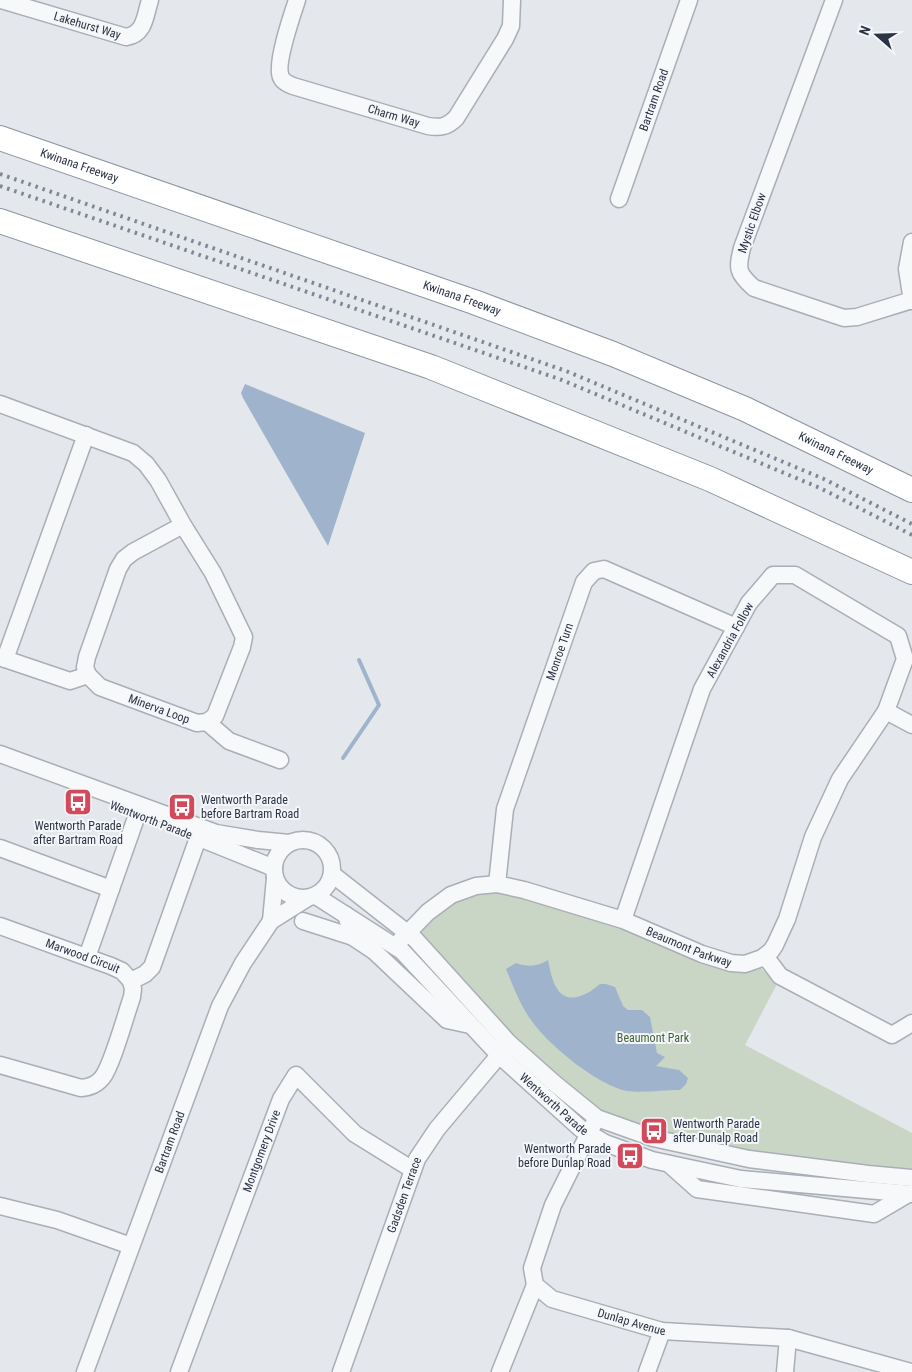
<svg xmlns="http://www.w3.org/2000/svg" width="912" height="1372" viewBox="0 0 912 1372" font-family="'Roboto Condensed',sans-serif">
  <rect width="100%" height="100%" fill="#e4e7ec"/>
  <!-- green -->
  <path fill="#c9d6c5" d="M497,889L555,906L614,926L714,967L735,970L759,966L777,984L745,1045L912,1133V1173L812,1163L669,1139L608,1115L584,1100L545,1070L426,944L422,934L424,924L430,916L468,894Z"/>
  <!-- water -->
  <path fill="#9fb4cc" d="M245,384L365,433L328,546L243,398L241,393Z
    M548,960C550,969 552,982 558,990C569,1006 590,993 600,984H606L615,987L623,1006L628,1010H642L650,1017L657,1053L665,1057L656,1066L679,1070L688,1078L686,1084L680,1090C665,1090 641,1093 627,1091C599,1086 550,1046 534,1024C521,1008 514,988 506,969L516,963C528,967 537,967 548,960Z"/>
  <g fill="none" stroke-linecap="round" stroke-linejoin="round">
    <!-- stream -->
    <path stroke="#9fb4cc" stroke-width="4" d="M343,758L379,705L359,660"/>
    <!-- minor casing -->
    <g stroke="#a9aeb7" stroke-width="19">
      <g id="minor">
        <path id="s1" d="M1,0L126,37C145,34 145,16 150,0"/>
        <path id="s2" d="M297,0C292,15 275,65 281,77C283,82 288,84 293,86L428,126C440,128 447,127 456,118L505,39L511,26L512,0"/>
        <path d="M834,0L742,248C737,269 737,273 754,288L844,318L857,317L912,300"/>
        <path id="s3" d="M619,199L689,0"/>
        <path d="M912,242L907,269L912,301"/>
        <path d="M0,404L133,453L146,464L158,480L183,525L213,573L244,637L242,647L215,716L207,722L197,723L100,687L88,675L85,667L87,657L118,569L124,559L133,552L183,525"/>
        <path d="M0,657L5,659L86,435"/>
        <path d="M5,659L70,681L88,675"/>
        <path d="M886,711L912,725"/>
        <path d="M207,722L229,741L280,760"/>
        <path d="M0,754L216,833L258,840L289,843"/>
        <path d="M197,837L274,868"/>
        <circle cx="303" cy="869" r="29"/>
        <path d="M0,848L111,889"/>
        <path d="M332,874L415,939L509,1043L554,1083L597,1118L653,1138L749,1159L868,1174L912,1178"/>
        <path id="s4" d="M497,884L505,809L584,582L594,571L604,569L736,627"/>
        <path id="s5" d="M316,896L402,951L499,1055L581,1129L605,1143L652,1160L741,1179L912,1194"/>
        <path d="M346,915L353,937L374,951L447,1020L470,1025"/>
        <path d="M271,921L275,878"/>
        <path d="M303,921L353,937"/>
        <path id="s6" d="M0,926L111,966L122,971L131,981L133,989L132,997C126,1014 112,1066 102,1078C96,1085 90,1087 81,1088L0,1065"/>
        <path id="s7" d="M395,946L428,912L451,895L476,886L497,884L524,890L623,920L702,954L731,963L745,964L762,958L771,951L775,945L787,919L813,837L840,779L886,711L905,659L898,636L795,575H773L749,603L702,689L623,920"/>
        <path d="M765,956L780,976L892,1035L912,1023"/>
        <path d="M87,957L137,815"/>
        <path d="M131,981L145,974L152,967L198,838"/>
        <path id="s8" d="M593,1125L553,1205L532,1268L535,1285L552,1299L662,1331L788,1338L911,1372"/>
        <path d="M669,1164L697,1189L874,1214L908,1194"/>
        <path d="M0,1206L57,1220L131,1246"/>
        <path id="s9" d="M85,1372L220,1006L243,963L271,921L306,899"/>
        <path id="s10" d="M179,1372L281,1099L296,1075L355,1134L413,1170"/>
        <path id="s11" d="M341,1372L417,1159L437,1129L506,1047"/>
        <path d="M500,1372L535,1285"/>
        <path d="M647,1372L662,1331"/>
        <path d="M785,1372L788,1338"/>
      </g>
    </g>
    <!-- highway casing -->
    <g stroke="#8b94a3" stroke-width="26">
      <g id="highway">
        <path id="s12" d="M0,138L474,302L613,354L745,409L912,490"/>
        <path d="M0,221L431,367L710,479L912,572"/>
      </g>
    </g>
    <!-- minor -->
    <use href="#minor" stroke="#f7f8fa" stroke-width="16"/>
    <!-- highway -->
    <use href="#highway" stroke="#fff" stroke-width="24"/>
    <!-- rail -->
    <path stroke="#7d8696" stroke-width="4" stroke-dasharray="2.5 5" stroke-linecap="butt" d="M0,174L566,371L824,479L912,524
      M0,186L562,380L820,488L912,535"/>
  </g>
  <!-- icons -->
  <defs>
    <g id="bus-square" transform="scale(1.4375)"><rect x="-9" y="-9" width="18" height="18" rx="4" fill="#d1495b" stroke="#f4f6f9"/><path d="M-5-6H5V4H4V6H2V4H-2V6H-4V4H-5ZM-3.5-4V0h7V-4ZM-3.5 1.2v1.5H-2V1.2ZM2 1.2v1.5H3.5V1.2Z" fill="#fff"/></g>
  </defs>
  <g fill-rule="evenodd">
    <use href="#bus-square" x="78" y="802"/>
    <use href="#bus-square" x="182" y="807"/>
    <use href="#bus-square" x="654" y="1131"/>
    <use href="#bus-square" x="630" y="1156"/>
  </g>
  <g text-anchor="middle" stroke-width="4" stroke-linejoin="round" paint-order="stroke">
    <!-- street labels -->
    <g font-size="12" fill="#2b3445" stroke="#f4f6f9">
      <text dy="4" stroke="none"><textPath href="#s1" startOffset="90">Lakehurst Way</textPath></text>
      <text dy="4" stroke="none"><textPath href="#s3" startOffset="105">Bartram Road</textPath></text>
      <text dy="4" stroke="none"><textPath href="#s2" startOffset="200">Charm Way</textPath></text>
      <text dy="4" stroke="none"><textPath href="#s12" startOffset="84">Kwinana Freeway</textPath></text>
      <text transform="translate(752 223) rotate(-71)" y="4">Mystic Elbow</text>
      <text dy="4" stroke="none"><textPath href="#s12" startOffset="489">Kwinana Freeway</textPath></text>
      <text dy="4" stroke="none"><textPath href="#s12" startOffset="894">Kwinana Freeway</textPath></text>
      <text transform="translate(730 640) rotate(-61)" y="4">Alexandria Follow</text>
      <text dy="4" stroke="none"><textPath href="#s4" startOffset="242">Monroe Turn</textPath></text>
      <text transform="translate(159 709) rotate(20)" y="4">Minerva Loop</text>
      <text transform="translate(151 820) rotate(21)" y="4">Wentworth Parade</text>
      <text dy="4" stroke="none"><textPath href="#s7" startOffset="326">Beaumont Parkway</textPath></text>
      <text dy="4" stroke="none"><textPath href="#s6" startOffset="88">Marwood Circuit</textPath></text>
      <text dy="4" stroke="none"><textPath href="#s5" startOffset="318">Wentworth Parade</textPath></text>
      <text dy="4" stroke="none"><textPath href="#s9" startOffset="245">Bartram Road</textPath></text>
      <text dy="4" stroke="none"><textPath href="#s10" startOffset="236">Montgomery Drive</textPath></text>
      <text dy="4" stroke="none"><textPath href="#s11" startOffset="188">Gadsden Terrace</textPath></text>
      <text dy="4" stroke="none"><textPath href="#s8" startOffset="278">Dunlap Avenue</textPath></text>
    </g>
    <!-- poi labels -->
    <g font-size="12" fill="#2b3445" stroke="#f4f6f9" text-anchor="start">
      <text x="201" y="804">Wentworth Parade<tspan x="201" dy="14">before Bartram Road</tspan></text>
      <text x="78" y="830" text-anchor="middle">Wentworth Parade<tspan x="78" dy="14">after Bartram Road</tspan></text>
      <text x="673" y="1128">Wentworth Parade<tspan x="673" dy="14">after Dunalp Road</tspan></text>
      <text x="611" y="1153" text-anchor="end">Wentworth Parade<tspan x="611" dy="14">before Dunlap Road</tspan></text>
    </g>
    <!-- park labels -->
    <g font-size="12" fill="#3f6138" stroke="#f4f6f9">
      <text x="653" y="1042">Beaumont Park</text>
    </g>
  </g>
  <!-- north arrow -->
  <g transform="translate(877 35) rotate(290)" stroke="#f4f6f9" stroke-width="4" paint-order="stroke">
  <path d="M0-4L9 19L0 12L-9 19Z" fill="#2b3445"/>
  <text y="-8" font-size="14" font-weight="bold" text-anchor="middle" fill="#2b3445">N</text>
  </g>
</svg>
